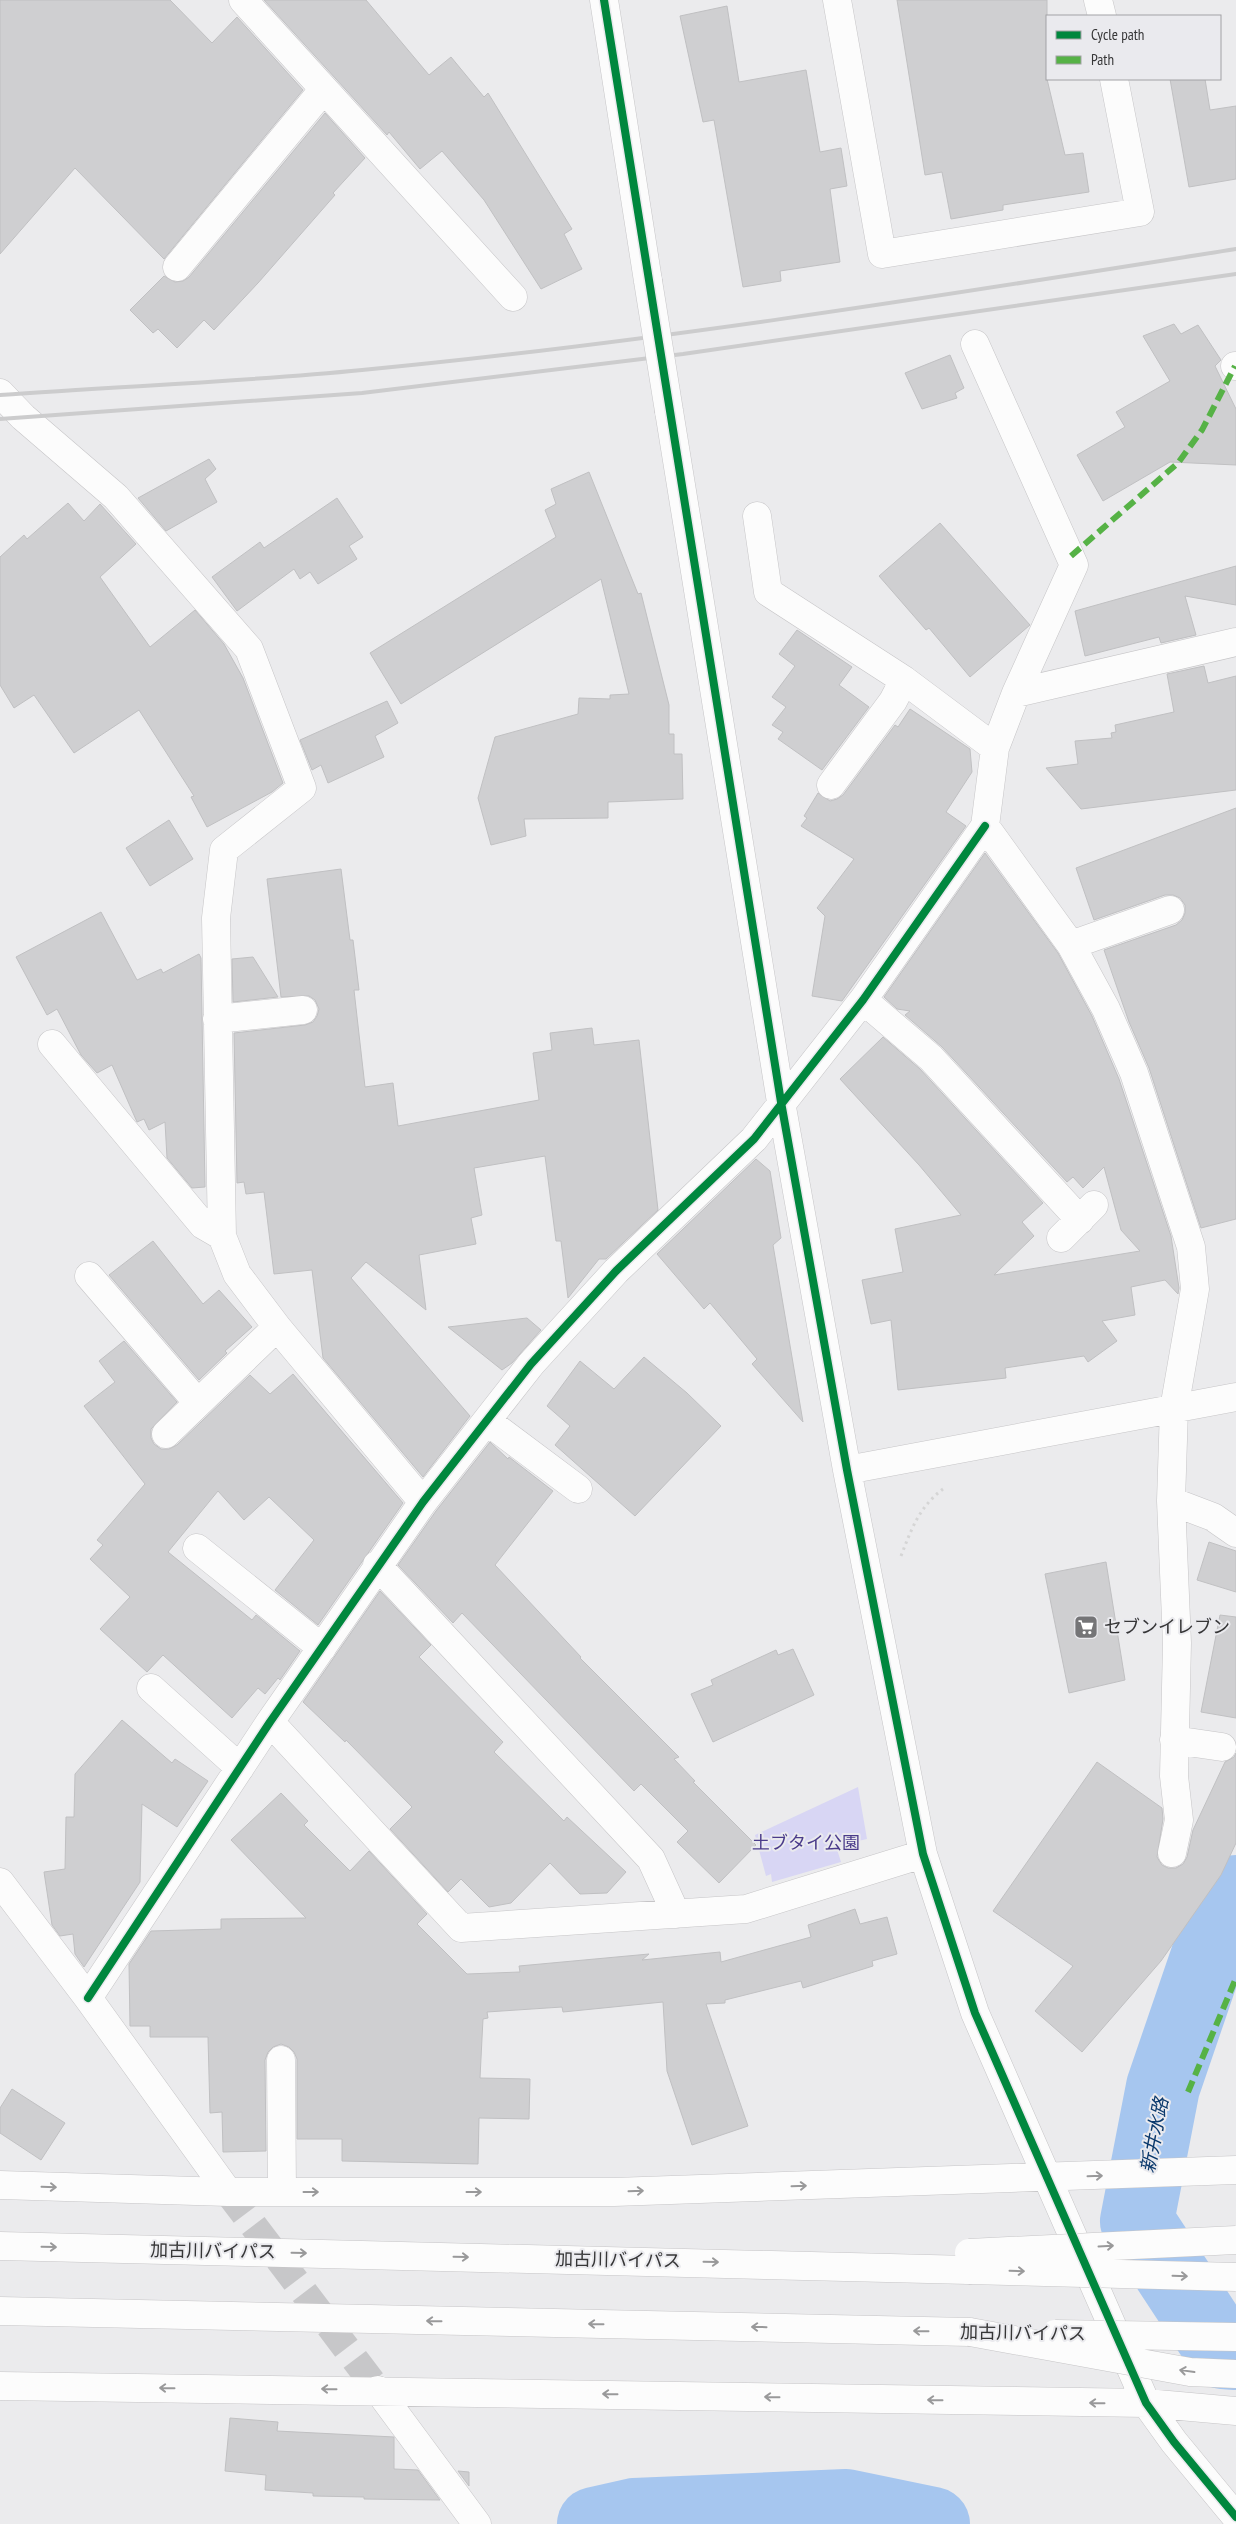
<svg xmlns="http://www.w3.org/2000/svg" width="1236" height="2524" viewBox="0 0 1236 2524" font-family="'PT Sans Narrow','Noto Sans JP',sans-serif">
  <rect width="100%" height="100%" fill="#ebebed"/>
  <!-- green -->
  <path fill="#d8d6f4" d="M858,1787L867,1839L836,1846L841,1862L772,1882L771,1874L766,1876L755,1835Z"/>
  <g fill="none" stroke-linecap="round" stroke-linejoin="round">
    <!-- river -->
    <path stroke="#a6c6ef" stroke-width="74" d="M1236,1892L1214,1938L1163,2087L1137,2221L1223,2352L1236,2353
      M594,2524L634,2515L846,2506L933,2524"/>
  </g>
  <!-- building -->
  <path fill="#cfcfd1" stroke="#c0c0c2" d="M0,0H170L212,43L237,17L303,90L164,259L75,168L0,254Z
    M264,0H366L429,75L451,57L484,97L488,93L572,229L564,234L582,269L541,289L484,200L442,151L420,169L389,132L387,135Z
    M897,0H1047V79L1065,155L1083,153L1089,192L1003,205V210L951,219L942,172L925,175Z
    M727,6L739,82L806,70L820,152L841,148L847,186L830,189L840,262L780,271L781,281L743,287L714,120L703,122L680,16Z
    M1170,79H1205L1210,110L1236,106V179L1189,187Z
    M325,113L365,158L333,193L335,195L258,283L214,330L204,320L177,348L158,329L153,333L130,310L164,276L175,282L183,281L189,277Z
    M1174,324L1181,334L1198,325L1221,360L1215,366L1236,409V465L1170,462L1103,501L1077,455L1125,427L1116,412L1170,381L1143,336Z
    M950,355L964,388L955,393L957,398L922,409L905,373Z
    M209,459L216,469L205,479L217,502L166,531L138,498Z
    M589,472L638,594L641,593L669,705V734H674V754H682L683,799L608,802V818L524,819L526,836L491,845L478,798L495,737L578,714L579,698L610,699V695L629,694L601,579L401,704L370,653L556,537L545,510L556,504L551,489Z
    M337,498L363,537L349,546L357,559L318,584L310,572L300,579L294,569L237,611L212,577L260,542L264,548Z
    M68,503L84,521L100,504L136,544L100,577L150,647L195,610L224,644L243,678L283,783L272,792L207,827L191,797L194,796L139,710L74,753L34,695L14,708L0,685V557L24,535L27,539Z
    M940,523L1030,625L970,677L929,628L926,630L879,576Z
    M1236,566V605L1185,596L1196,635L1161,643L1159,637L1085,656L1075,611Z
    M797,630L852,667L839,685L869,707L822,770L778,739L783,732L772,725L786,707L772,697L795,666L779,654Z
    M1204,666L1208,683L1236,676V790L1081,809L1046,768L1078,764L1075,741L1112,738L1111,733L1116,732L1115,725L1174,712L1167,674Z
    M387,701L398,723L375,736L384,757L328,783L321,765L312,770L300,740Z
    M910,709L970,749L972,772L946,812L966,826L842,1001L812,996L825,916L817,908L854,859L801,826L807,818L804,816L818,793L830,801L837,799L843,795L895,725L898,727Z
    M1236,808V1219L1201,1228L1149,1068L1129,1022L1104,950L1176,925L1182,920L1185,913V905L1180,898L1173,895H1165L1094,920L1076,868Z
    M169,820L193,859L150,886L126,848Z
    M985,853L1058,953L1092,1016L1119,1079L1171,1236L1179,1288L1178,1294L1165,1280L1131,1287L1135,1315L1102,1321L1117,1341L1088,1362L1084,1356L1005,1368L1006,1378L898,1390L891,1320L871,1324L862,1280L903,1272L895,1229L961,1215L919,1165L840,1079L883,1037L920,1069L1043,1203L1022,1222L1034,1236L994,1275L1140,1251L1121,1230L1104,1167L1083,1188L1073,1177L1067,1182L942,1047L905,1015L910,1011L897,1009L884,997Z
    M341,869L350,940H353L359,990H354L365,1087L393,1083L398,1126L539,1100L533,1053L552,1050L550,1033L592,1028L594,1045L639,1040L658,1210L606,1259H599L568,1298L561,1241H556L545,1156L474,1168L482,1215L471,1218L476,1244L419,1255L426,1310L366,1262L351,1278L470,1416L423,1477L323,1358L312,1270L274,1274L264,1192L246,1194L244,1182L237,1183L234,1033L305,1025L313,1022L317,1016L319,1009L315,1000L309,996L281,997L267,879Z
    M101,912L137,980L161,969L163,973L199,954L201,958L205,1187L192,1188L167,1158L165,1122L149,1130L144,1119L137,1122L112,1065L97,1073L81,1055L57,1009L47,1015L16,957Z
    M253,957L278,997L233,1002L232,959Z
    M756,1159L770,1171L781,1238L773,1245L803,1422L752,1364L757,1359L710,1303L704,1309L657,1254Z
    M153,1241L203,1304L219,1290L252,1327L225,1351L227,1353L199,1380L109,1275Z
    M527,1318L541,1330L512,1363L502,1370L448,1327Z
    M124,1341L177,1402L151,1429V1438L154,1444L161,1449H169L177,1445L250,1375L270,1394L293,1374L403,1503L318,1625L275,1590L314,1540L269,1497L244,1520L218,1491L168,1552L252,1620L256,1615L300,1651L280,1680L278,1678L265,1694L258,1688L232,1718L163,1655L147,1672L100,1629L130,1597L90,1559L103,1545L97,1540L145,1484L84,1406L115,1382L99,1361Z
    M644,1357L687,1393L721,1426L635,1516L555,1445L570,1426L547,1406L580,1361L614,1389Z
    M490,1442L508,1459L509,1457L553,1491L495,1565L581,1657L580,1658L679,1757L674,1759L695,1781L693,1782L756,1845L719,1883L677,1842L688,1831L641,1784L634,1791L462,1613L453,1623L398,1565L436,1511Z
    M1209,1542L1236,1551V1592L1197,1580Z
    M1106,1562L1125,1680L1069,1693L1045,1574Z
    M380,1591L431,1645L419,1657L503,1742L494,1752L564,1821L567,1817L626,1872L607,1893L580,1894L550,1863L511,1903L489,1907L461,1879L448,1892L390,1829L412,1807L346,1740L345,1742L303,1702Z
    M1220,1615L1236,1617V1718L1201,1712Z
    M793,1649L814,1695L713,1742L691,1694L713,1685L711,1680L776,1650L778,1655Z
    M122,1720L172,1763L175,1759L208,1781L177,1827L142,1804L140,1882L84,1967L75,1954L73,1934L60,1936L52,1925L44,1872L65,1869L66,1817H74L75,1774Z
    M1236,1753V1843L1221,1875L1161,1961L1082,2052L1035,2011L1073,1966L993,1911L1097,1762L1162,1808L1163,1819L1157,1857L1162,1865L1168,1868H1176L1183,1864L1187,1857L1193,1830L1225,1762L1234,1757Z
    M281,1793L308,1821L304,1825L350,1871L369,1851L427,1914L417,1924L467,1974L520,1972L519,1966L649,1954L642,1960L720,1952L721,1962L811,1937L808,1925L855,1909L860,1924L887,1917L897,1954L872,1961L873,1966L803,1988L801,1981L725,2000V2003L706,2004L748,2126L692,2145L667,2071L663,2002L563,2012L562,2007L487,2012L488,2018L483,2019L480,2078L530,2079L529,2119L479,2118L478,2164L342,2161V2139H297V2059L294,2052L289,2047L281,2044L273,2047L268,2052L265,2060L266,2151L223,2152L222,2112L210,2113L208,2037H150V2026H130L129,1964L151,1931L221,1929V1919L306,1918L231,1840Z
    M12,2089L65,2123L41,2160L0,2133V2108Z
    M230,2418L278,2422L277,2431L394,2437V2469L418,2470L440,2500L364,2499V2497L313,2496V2493L265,2490L266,2475L225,2471Z
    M458,2471L469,2472V2486Z"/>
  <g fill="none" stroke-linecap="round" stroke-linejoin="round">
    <!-- minor-tunnel -->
    <path stroke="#c7c7c9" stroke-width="28" stroke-dasharray="28 14" stroke-linecap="butt" d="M228,2192L378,2390"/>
    <!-- minor casing -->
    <g stroke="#c6c5c7" stroke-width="29">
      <path id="minor" d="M243,0L513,297
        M604,0L648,281
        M837,0L882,254L1140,212L1114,79
        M1098,0L1102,16
        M177,267L324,89
        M975,344L1074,565L1016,693
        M1235,366H1236
        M0,393L23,417L116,497L249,649L302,788L224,850L216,918L222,1236L237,1274L277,1327L423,1502
        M669,411L781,1102L847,1470L923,1854L975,2013L1146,2403L1174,2442L1236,2517
        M757,516L768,592L904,680L995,748
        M831,785L893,701L904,680
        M1071,945L1170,910
        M863,1000L931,1058L1080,1220
        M217,1019L303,1010
        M52,1044L203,1225L222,1236
        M1061,1238L1094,1205
        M89,1276L198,1403
        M487,1421L578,1489
        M166,1434L277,1327
        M847,1470L1236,1397
        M1171,1501L1213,1517L1236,1533
        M197,1548L322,1648
        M377,1565L651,1859L676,1914
        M151,1688L240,1768
        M270,1722L461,1928L746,1909L923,1854
        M1174,1740L1222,1747
        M1172,1853L1179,1820L1174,1776L1177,1643L1171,1501L1174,1409L1195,1289L1191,1247L1134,1073L1106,1009L1071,945L985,826L995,748L1016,693L1236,642
        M0,1882L88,1998L228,2192
        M88,1998L270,1722L423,1502L531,1364L616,1271L754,1139L863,1000L985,826
        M281,2060L282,2192
        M0,2185L228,2192H614L1236,2170
        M0,2386L1146,2403L1236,2411
        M378,2390L477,2524"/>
    </g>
    <!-- highway casing -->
    <g stroke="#c6c5c7" stroke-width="29">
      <path id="highway" d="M0,2246L969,2270
        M0,2311L970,2332"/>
    </g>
    <!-- path -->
    <path stroke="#d5d5d5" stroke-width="3" stroke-dasharray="2.5 4" stroke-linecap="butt" d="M901,1556C911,1530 919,1507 943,1489"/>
    <!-- minor -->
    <use href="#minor" stroke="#fcfcfc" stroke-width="28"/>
    <!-- highway -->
    <use href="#highway" stroke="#fcfcfc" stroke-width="28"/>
    <!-- rail -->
    <path stroke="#cccccd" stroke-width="4" d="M0,395C121,386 242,382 362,370C655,342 946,295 1236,249
      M0,419L362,393L683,354L1236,274"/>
    <!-- minor-bridge casing -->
    <g stroke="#c6c5c7" stroke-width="29" stroke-linecap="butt">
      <path id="minor-bridge" d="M648,281L669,411"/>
    </g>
    <!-- highway-bridge casing -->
    <g stroke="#c6c5c7" stroke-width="29" stroke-linecap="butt">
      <path id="highway-bridge" d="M969,2253L1236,2240
        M969,2270L1236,2277
        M970,2332L1190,2372L1236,2374
        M1055,2334L1236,2337"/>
    </g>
    <!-- minor-bridge -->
    <use href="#minor-bridge" stroke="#fcfcfc" stroke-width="28"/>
    <!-- highway-bridge -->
    <use href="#highway-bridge" stroke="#fcfcfc" stroke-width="28"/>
    <!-- quiet -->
    <path stroke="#56b246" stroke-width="6" stroke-dasharray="12 6" stroke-linecap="butt" d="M1071,556L1178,463L1202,430L1235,366
      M1188,2092L1236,1978"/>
    <!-- cycleway casing -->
    <g stroke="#eaeaee" stroke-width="11">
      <path id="cycleway" d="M604,0L781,1102L847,1470L923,1854L975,2013L1146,2403L1174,2442L1236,2517
        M88,1998L270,1722L423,1502L531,1364L616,1271L754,1139L863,1000L985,826"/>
    </g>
    <!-- cycleway -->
    <use href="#cycleway" stroke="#00873e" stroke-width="8"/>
  </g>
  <!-- one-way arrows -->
  <defs><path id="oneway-shaft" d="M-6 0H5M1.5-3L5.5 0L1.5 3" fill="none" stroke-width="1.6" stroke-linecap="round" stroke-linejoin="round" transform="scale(1.25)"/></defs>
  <g stroke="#99999a">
    <use href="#oneway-shaft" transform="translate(1095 2176) rotate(-2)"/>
    <use href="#oneway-shaft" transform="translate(799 2186) rotate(-2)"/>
    <use href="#oneway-shaft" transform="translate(49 2187) rotate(2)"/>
    <use href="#oneway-shaft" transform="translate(636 2191) rotate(-2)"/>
    <use href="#oneway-shaft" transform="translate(311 2192)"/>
    <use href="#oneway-shaft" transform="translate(474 2192)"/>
    <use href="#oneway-shaft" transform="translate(1106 2246) rotate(-3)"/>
    <use href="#oneway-shaft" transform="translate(49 2247) rotate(1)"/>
    <use href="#oneway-shaft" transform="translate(299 2253) rotate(1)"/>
    <use href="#oneway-shaft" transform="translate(461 2257) rotate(1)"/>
    <use href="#oneway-shaft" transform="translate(711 2262) rotate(1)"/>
    <use href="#oneway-shaft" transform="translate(1017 2271) rotate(2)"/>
    <use href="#oneway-shaft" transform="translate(1180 2276) rotate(2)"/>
    <use href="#oneway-shaft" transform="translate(434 2321) rotate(-179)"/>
    <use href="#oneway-shaft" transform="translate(596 2324) rotate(-179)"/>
    <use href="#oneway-shaft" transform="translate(759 2327) rotate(-179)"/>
    <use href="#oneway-shaft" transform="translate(921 2331) rotate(-179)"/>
    <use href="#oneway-shaft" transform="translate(1187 2371) rotate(-172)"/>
    <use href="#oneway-shaft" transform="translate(167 2388) rotate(-179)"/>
    <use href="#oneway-shaft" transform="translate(329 2389) rotate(-179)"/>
    <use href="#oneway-shaft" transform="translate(610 2394) rotate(-179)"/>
    <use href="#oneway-shaft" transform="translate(772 2397) rotate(-179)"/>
    <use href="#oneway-shaft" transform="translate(935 2400) rotate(-179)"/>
    <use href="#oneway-shaft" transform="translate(1097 2403) rotate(-179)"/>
  </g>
  <!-- icons -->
  <defs>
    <g id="supermarket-square" transform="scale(1.25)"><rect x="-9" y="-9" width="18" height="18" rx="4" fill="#757577" stroke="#eaeaee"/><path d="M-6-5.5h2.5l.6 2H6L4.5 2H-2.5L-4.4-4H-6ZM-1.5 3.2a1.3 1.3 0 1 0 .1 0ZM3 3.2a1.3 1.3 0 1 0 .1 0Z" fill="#fff"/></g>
  </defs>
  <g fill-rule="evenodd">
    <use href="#supermarket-square" x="1086" y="1627"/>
  </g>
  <g text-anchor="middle" stroke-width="4" stroke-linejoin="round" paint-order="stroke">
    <!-- poi labels -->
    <g font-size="18" fill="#363637" stroke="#eaeaee" text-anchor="start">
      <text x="1104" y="1633">セブンイレブン</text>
    </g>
    <!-- park labels -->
    <g font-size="18" fill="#4a3b8a" stroke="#eaeaee">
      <text x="806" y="1849">土ブタイ公園</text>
    </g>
    <!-- street labels -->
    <g font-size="18" fill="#363637" stroke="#eaeaee">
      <text transform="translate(213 2251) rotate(1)" y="6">加古川バイパス</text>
      <text transform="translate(618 2260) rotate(1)" y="6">加古川バイパス</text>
      <text transform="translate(1023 2333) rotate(1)" y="6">加古川バイパス</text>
    </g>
    <!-- water labels -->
    <g font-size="19" font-style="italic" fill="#0c3a6d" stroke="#eaeaee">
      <text transform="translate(1154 2135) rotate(-79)" y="7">新井水路</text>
    </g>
  </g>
  <!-- legend -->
  <rect x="1046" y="15" width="175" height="65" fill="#eaeaee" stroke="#a2a2a5"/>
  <rect x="1056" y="31" width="25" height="8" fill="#00873e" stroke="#a2a2a5"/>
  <text x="1091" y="40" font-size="15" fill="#363637">Cycle path</text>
  <rect x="1056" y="56" width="25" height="8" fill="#56b246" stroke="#a2a2a5"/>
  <text x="1091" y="65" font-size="15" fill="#363637">Path</text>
</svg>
